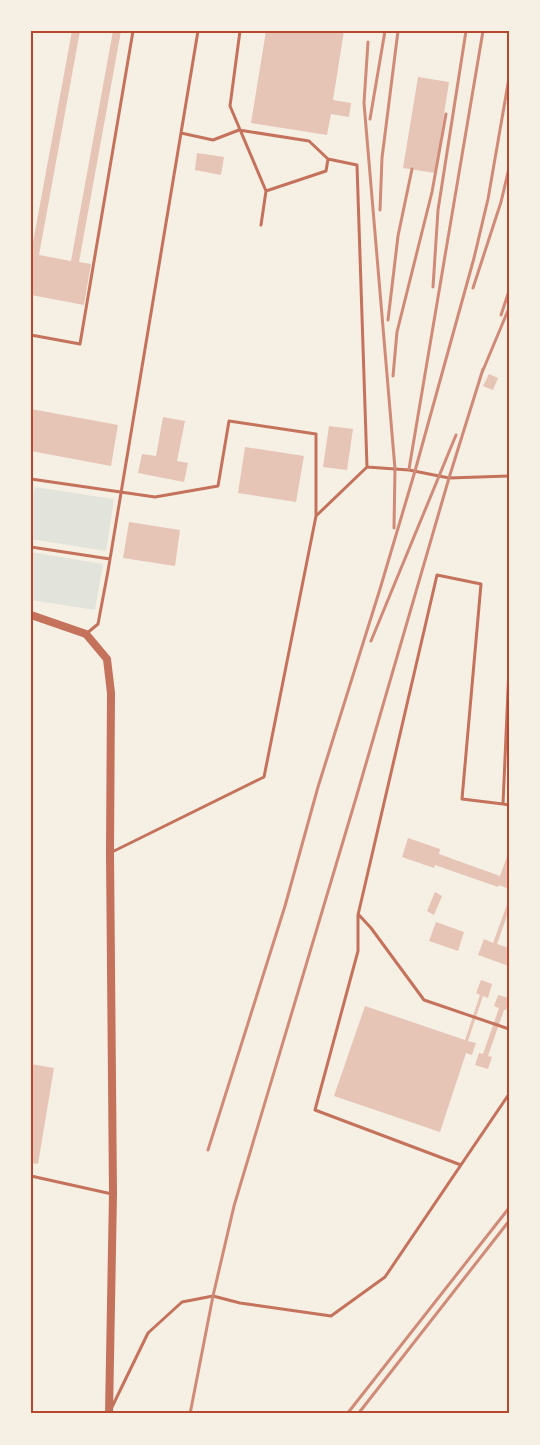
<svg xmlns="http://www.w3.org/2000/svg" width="540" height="1445" viewBox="0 0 540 1445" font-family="Lato,sans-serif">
  <rect width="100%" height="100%" fill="#f6efe4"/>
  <!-- green -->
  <path fill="#e2e4dc" d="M35,487L114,499L106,551L31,539V512Z
    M31,552L103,564L95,610L31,600Z"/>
  <!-- building -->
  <path fill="#e6c5b7" d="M72,31H80L39,255L71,261L113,31H121L79,262L91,264L84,305L31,295V253Z
    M266,31H344L333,100L351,103L349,117L331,114L327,135L251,123Z
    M418,77L449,82L435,173L403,168Z
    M197,153L224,157L221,175L195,170Z
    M489,374L498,378L493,390L483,386Z
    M31,409L118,425L111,466L31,451Z
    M163,417L185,421L177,461L188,463L184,482L138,473L142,454L156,456Z
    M329,426L353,429L347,470L323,467Z
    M245,447L304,456L296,502L238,493Z
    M129,522L180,530L175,566L123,558Z
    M408,838L440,849L439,854L500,876L509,851V889L499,885L498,887L435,865L434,868L402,857Z
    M435,892L442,896L434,915L427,911Z
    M509,899V910L497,944L509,948V966L478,955L484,939L493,943Z
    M436,922L464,932L458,951L429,941Z
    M481,980L492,984L488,998L483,996L468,1041L476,1043L472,1055L466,1053L440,1132L334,1096L365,1006L465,1040L480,995L476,993Z
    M498,995L509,998V1002L506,1010H504L488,1056L492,1057L488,1069L475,1065L479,1053L483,1054L499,1008L494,1006Z
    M31,1064L54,1068L38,1164L31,1163Z"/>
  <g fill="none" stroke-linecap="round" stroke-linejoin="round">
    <!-- service -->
    <path stroke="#c5725c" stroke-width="3" d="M240,31L230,106L266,191L261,225
      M181,133L213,140L239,130L309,141L328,159L357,165L367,467
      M266,191L326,171L328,159
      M31,335L80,344L133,31
      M31,479L155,497L218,486L229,421L316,434V515
      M31,547L110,559
      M86,634L98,624L108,571L198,31
      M509,668L503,804L509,805
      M112,852L264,777L316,516L367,467L409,470L449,478L509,476
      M359,915L371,928L424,1000L509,1029
      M461,1165L315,1110L358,951V915L437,575L481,584L462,799L503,804
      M31,1176L112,1194
      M112,1407L148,1333L182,1302L213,1296L240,1303L331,1316L385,1277L509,1094"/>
    <!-- tertiary -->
    <path stroke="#c5725c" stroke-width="8" d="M31,615L86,634L107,659L111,693L110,853L113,1194L109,1414"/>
    <!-- rail -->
    <path stroke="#cf8b77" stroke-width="3" d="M368,42L364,103L395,469L394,528
      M370,119L385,31
      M380,210L382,158L398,31
      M433,287L438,210L466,31
      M473,288L501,202L509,168
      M501,315L509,291
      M388,320L398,236L412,169
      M481,375L509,308
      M393,376L397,332L432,192L446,114
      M409,469L483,31
      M371,641L456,435
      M208,1150L285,906L318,787L380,589L415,471L474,258L488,199L509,78
      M190,1414L213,1296L234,1206L356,798L449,478L483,369
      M347,1414L509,1208
      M358,1414L509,1221"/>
  </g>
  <!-- border -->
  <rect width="540" height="1445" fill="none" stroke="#f6efe4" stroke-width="65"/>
  <rect x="32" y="32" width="476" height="1380" fill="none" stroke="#b5482f" stroke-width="2"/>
</svg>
